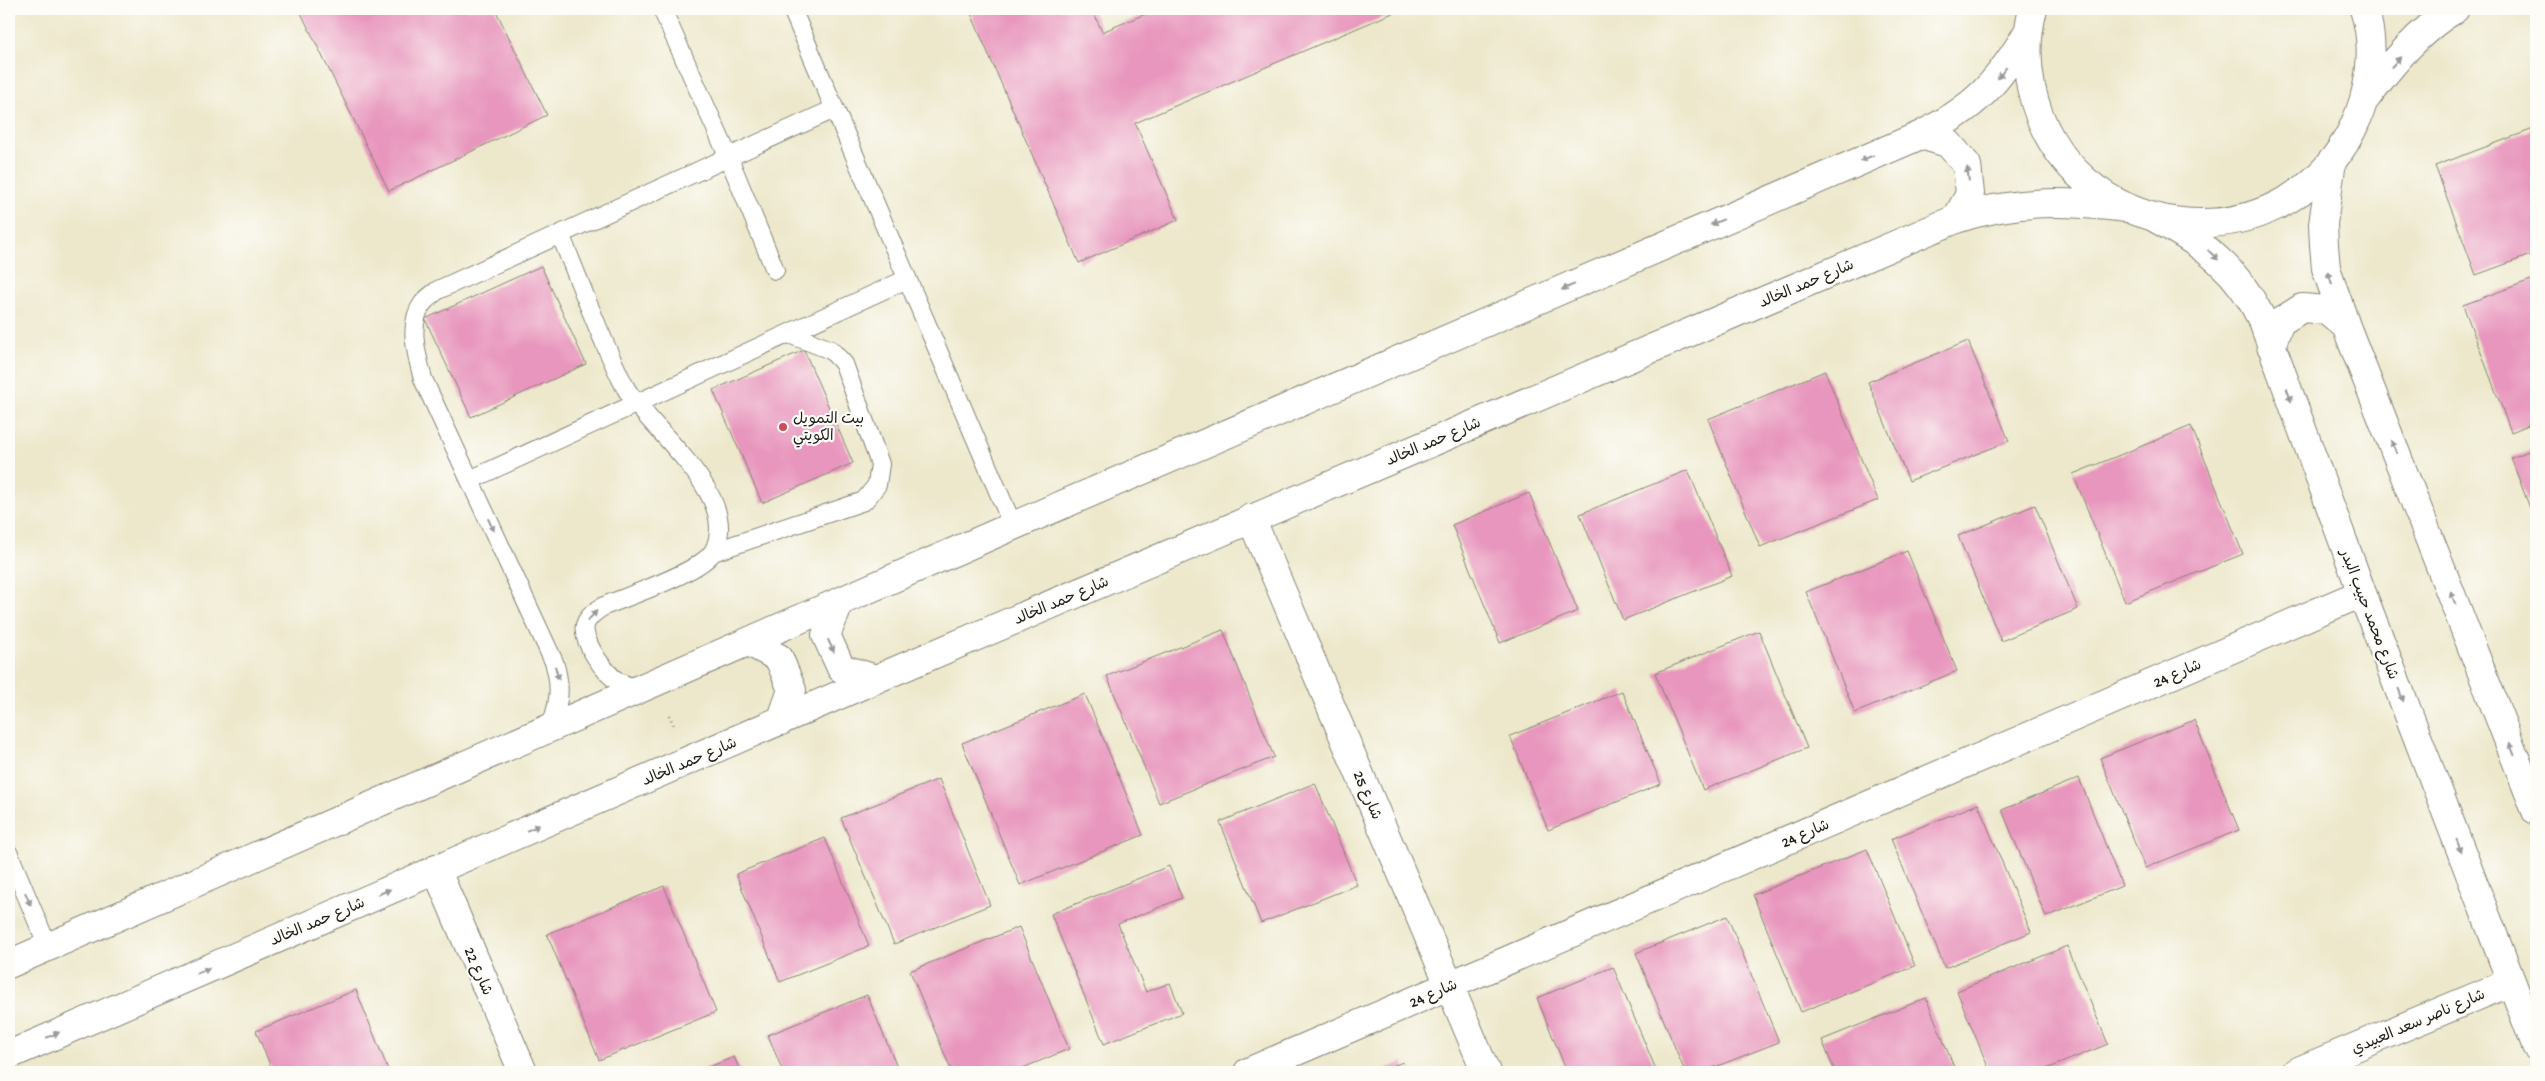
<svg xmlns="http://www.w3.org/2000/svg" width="2545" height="1081" viewBox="0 0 2545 1081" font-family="'Gochi Hand','Playpen Sans Arabic',sans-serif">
  <rect width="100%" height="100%" fill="#fdfcf7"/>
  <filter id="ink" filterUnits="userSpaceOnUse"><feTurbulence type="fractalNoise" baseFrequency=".02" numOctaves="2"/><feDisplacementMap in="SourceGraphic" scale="10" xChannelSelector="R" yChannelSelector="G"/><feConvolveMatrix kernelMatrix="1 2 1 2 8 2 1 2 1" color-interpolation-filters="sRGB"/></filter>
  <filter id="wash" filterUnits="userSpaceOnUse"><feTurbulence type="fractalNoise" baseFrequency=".0096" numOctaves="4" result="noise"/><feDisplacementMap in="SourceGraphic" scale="20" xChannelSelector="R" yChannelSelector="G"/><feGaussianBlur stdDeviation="1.12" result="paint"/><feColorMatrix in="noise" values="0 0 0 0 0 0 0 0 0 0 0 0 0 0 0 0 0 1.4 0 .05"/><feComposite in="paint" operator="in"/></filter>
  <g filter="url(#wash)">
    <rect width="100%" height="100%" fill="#ede8cc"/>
    <g id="blocks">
      <!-- building -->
      <path fill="#e896bd" d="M305,9H495L547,115L389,191L300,11Z
        M969,9H1092L1102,32L1157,9H1402L1135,123L1178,220L1079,263Z
        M2536,128V253L2476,275L2435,166Z
        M541,266L586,364L471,417L425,319Z
        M2536,278V422L2511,432L2463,305Z
        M1968,341L2009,441L1909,481L1868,382Z
        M804,350L853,463L762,503L713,390Z
        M1825,371L1878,500L1760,547L1708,419Z
        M2191,426L2243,554L2125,602L2073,474Z
        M2536,448V524L2511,458Z
        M1688,470L1732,576L1623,620L1580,514Z
        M1529,493L1578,611L1500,643L1452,525Z
        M2035,505L2078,609L2001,641L1958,536Z
        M1907,551L1957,671L1855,713L1806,592Z
        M1223,630L1274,757L1159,803L1107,676Z
        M1759,631L1807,748L1703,790L1655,673Z
        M1622,691L1661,784L1548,830L1510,736Z
        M1085,694L1143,835L1020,885L962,743Z
        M2194,720L2239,830L2145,868L2100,758Z
        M2079,778L2122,886L2046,917L2002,810Z
        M939,779L990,905L894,944L841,818Z
        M1315,783L1357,885L1261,923L1220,822Z
        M1978,804L2031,932L1945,968L1891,839Z
        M825,838L869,946L780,982L736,874Z
        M1867,849L1915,966L1801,1012L1753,895Z
        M1169,866L1182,898L1118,924L1146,992L1170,983L1182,1013L1104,1044L1051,914Z
        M664,886L716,1012L599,1060L547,934Z
        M1727,916L1779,1042L1702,1072H1685L1636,953Z
        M1019,927L1069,1049L1013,1072H952L910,971Z
        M2067,946L2108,1044L2039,1072H1990L1957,991Z
        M1613,967L1657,1072H1567L1537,998Z
        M356,990L389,1072H273L256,1031Z
        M867,995L899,1072H783L768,1035Z
        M1926,998L1956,1072H1835L1822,1040Z
        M734,1057L741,1072H696Z
        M1403,1062L1407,1072H1377Z
        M1800,1065L1803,1072H1782Z"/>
    </g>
  </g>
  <g filter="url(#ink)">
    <use href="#blocks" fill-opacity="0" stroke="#848274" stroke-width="1"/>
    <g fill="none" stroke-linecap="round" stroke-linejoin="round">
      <!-- service casing -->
      <g stroke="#848274" stroke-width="20">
        <path id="service" d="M662,9L728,156L775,270
          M792,9L1013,526
          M560,234C581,284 599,336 624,385C647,429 742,494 714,550C704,571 628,596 604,606C596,611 588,616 585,625C581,641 606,675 619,682C625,685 632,687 638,689
          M470,480L907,279
          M713,552L864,501L877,485L880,464L844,364L831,350L789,334
          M551,727C559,702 562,688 554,662L423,379C417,356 407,324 423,303C427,298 433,294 438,290L834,109
          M9,854L48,947"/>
      </g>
      <!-- minor casing -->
      <g stroke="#848274" stroke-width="30">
        <path id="minor" d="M2332,161L2323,224L2324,245L2326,268L2346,326L2536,811
          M2157,219C2206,246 2239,270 2263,322L2362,593L2536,1046
          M2271,346L2280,322L2302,308L2327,310L2346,326
          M1251,518L1486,1072
          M436,869L523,1072
          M1248,1072L2362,593
          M2296,1072L2511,982"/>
      </g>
      <!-- tertiary casing -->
      <g stroke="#848274" stroke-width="30">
        <path id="tertiary" d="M2033,9C2026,35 2026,61 2031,87C2064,244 2279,274 2352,130C2370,94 2377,48 2364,9
          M2366,98C2391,65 2419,30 2455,9
          M1921,135L1948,143L1967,165L1970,194L1956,219
          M840,602L826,635L841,668L876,679
          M749,642L779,658L792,690L781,721
          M9,964L1013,526L1921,135C1976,107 1997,84 2028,32
          M9,1055L876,679L1956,219C2016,199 2066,201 2127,208"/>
      </g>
      <!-- path -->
      <path stroke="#848274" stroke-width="3" stroke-dasharray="1 4" stroke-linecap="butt" d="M669,715L675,728"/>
      <!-- service -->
      <use href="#service" stroke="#fff" stroke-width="18"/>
      <!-- minor -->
      <use href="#minor" stroke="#fff" stroke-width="28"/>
      <!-- tertiary -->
      <use href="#tertiary" stroke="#fff" stroke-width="28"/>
    </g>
    <!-- one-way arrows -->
    <defs><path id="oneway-solid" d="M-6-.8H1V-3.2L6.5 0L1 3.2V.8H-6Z" transform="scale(1.25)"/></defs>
    <g fill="#999">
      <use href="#oneway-solid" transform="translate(2396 62) rotate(-47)"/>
      <use href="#oneway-solid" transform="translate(2002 73) rotate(128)"/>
      <use href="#oneway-solid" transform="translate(1867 158) rotate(157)"/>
      <use href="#oneway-solid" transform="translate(1968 174) rotate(-97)"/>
      <use href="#oneway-solid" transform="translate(1717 222) rotate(157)"/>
      <use href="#oneway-solid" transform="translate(2213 255) rotate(43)"/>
      <use href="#oneway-solid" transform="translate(2330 278) rotate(-108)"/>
      <use href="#oneway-solid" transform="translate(1568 287) rotate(157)"/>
      <use href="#oneway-solid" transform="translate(2289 395) rotate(70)"/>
      <use href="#oneway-solid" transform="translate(2394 447) rotate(-111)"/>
      <use href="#oneway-solid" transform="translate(491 525) rotate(65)"/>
      <use href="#oneway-solid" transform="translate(2453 598) rotate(-111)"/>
      <use href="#oneway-solid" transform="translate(592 616) rotate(-47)"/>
      <use href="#oneway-solid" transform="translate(831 646) rotate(65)"/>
      <use href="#oneway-solid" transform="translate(557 673) rotate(74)"/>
      <use href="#oneway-solid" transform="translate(2401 695) rotate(69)"/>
      <use href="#oneway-solid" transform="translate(2512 749) rotate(-111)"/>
      <use href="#oneway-solid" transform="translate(533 828) rotate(-23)"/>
      <use href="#oneway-solid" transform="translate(2459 846) rotate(69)"/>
      <use href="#oneway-solid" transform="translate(384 892) rotate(-23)"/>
      <use href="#oneway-solid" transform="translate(28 899) rotate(67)"/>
      <use href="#oneway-solid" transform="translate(203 971) rotate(-23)"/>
      <use href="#oneway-solid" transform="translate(53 1035) rotate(-23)"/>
    </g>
  </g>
  <!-- markers -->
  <circle fill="#d1495b" stroke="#fdfcf7" stroke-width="2" cx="783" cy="427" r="5"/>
  <g text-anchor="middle" stroke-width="4.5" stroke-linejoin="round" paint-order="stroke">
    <!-- street labels -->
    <g font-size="15" fill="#1c1c1c" stroke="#fdfcf7">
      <text transform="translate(1806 283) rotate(-23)" y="5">شارع حمد الخالد</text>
      <text transform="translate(1433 441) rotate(-23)" y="5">شارع حمد الخالد</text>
      <text transform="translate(1061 600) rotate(-23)" y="5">شارع حمد الخالد</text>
      <text transform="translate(2370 614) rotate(69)" y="5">شارع محمد حبيب البدر</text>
      <text transform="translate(2177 673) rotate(-23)" y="5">شارع 24</text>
      <text transform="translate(689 761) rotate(-23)" y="5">شارع حمد الخالد</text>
      <text transform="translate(1368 795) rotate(67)" y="5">شارع 25</text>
      <text transform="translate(1805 833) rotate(-23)" y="5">شارع 24</text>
      <text transform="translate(317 921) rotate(-23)" y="5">شارع حمد الخالد</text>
      <text transform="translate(479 971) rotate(67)" y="5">شارع 22</text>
      <text transform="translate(1433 993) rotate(-23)" y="5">شارع 24</text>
      <text transform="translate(2418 1021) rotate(-23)" y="5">شارع ناصر سعد العبيدي</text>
    </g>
    <!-- poi labels -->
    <g font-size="15" fill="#1c1c1c" stroke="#fdfcf7" text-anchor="start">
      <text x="793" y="423">بيت التمويل<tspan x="793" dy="17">الكويتي</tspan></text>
    </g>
  </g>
  <!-- margin -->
  <rect width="2545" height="1081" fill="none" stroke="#fdfcf7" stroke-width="30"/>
</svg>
